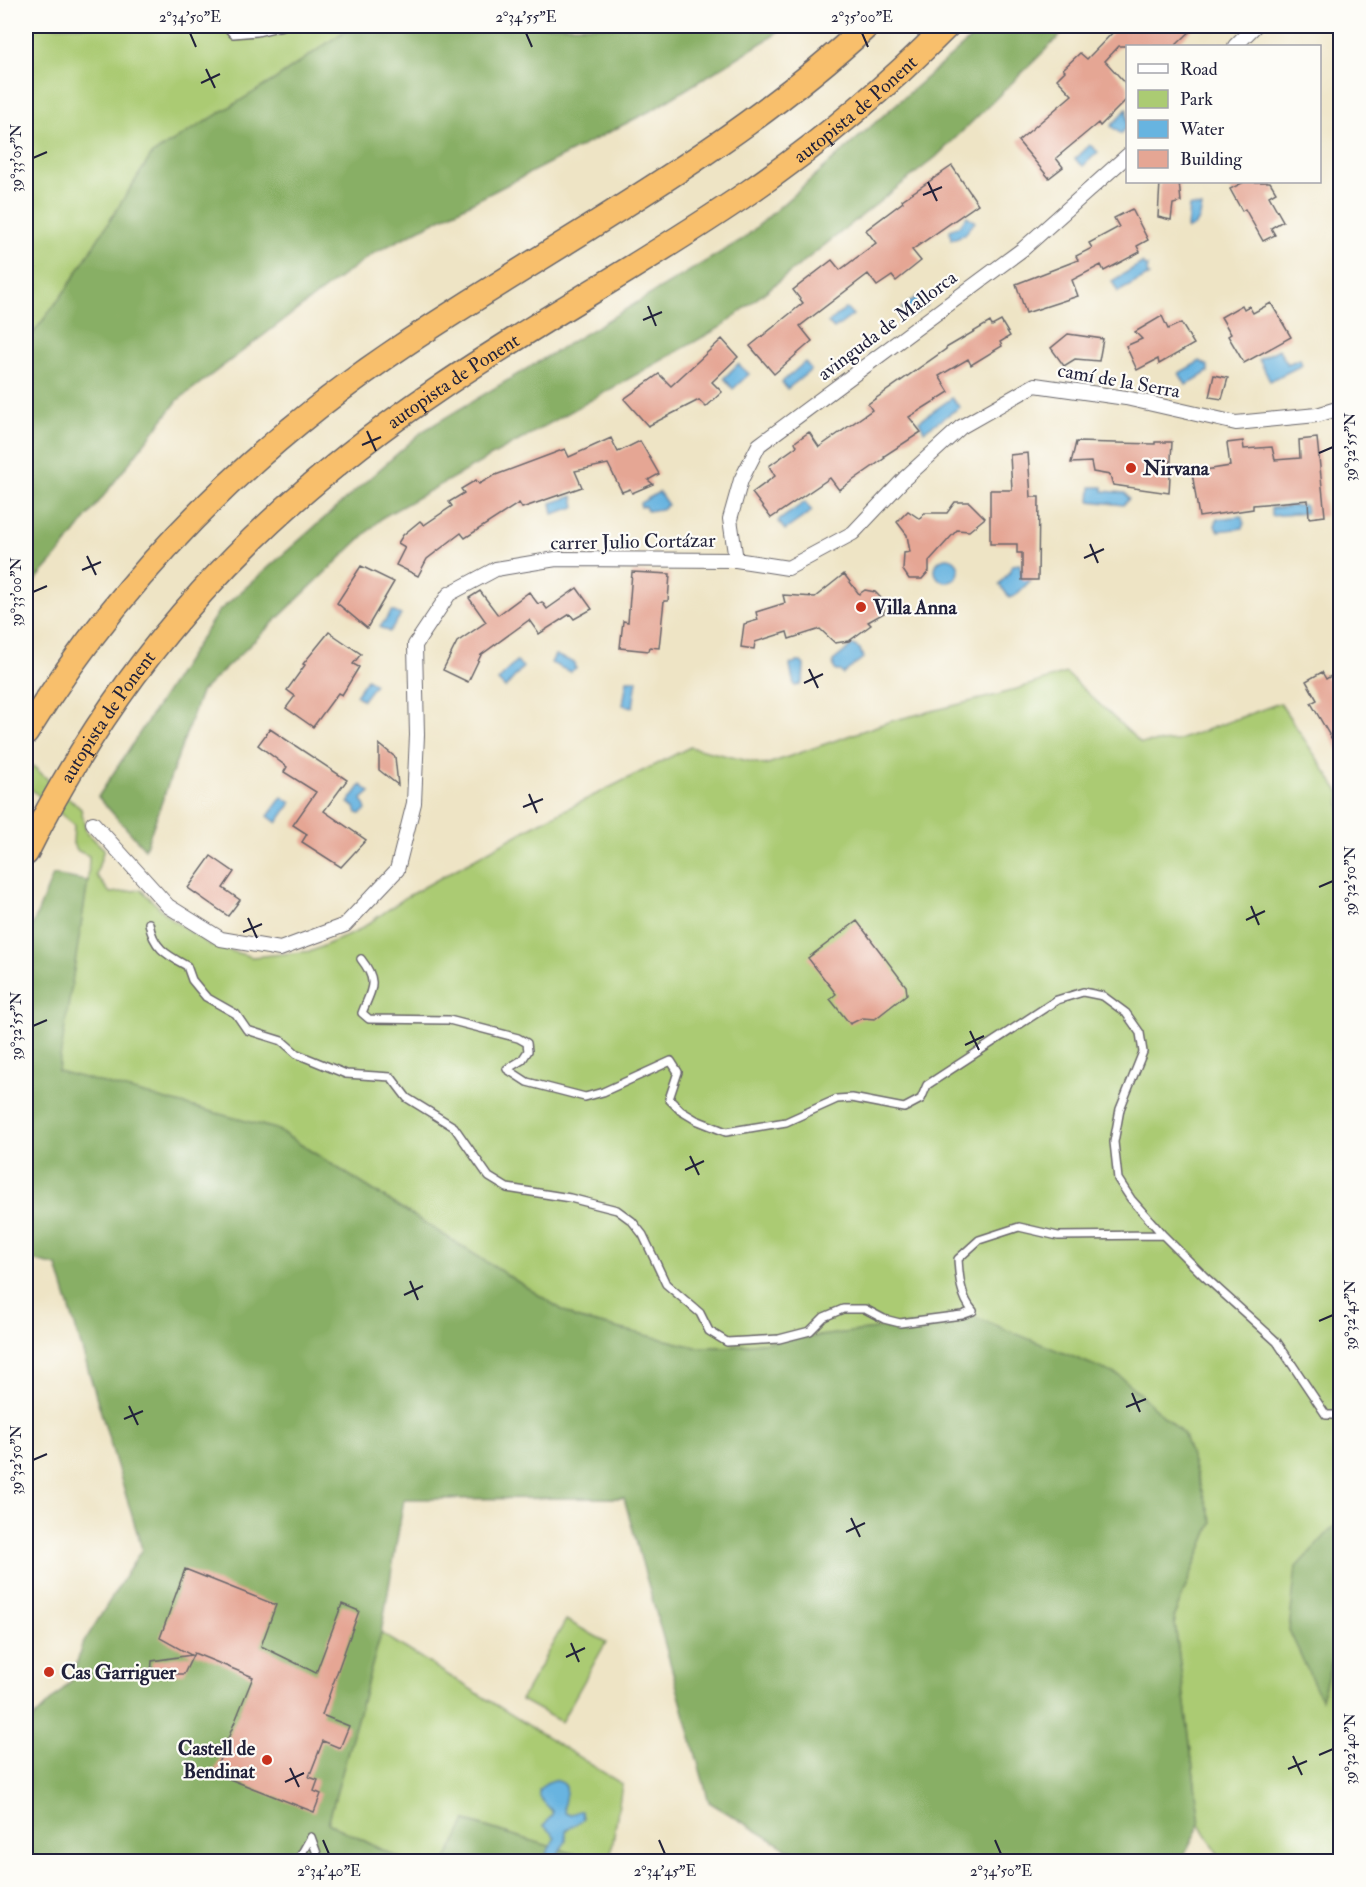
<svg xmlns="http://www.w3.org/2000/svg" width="1366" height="1887" viewBox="0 0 1366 1887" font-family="'IM FELL Double Pica',serif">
  <rect width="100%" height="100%" fill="#fdfcf7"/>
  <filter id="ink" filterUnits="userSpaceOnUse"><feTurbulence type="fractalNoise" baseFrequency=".0167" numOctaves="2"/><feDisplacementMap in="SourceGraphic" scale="12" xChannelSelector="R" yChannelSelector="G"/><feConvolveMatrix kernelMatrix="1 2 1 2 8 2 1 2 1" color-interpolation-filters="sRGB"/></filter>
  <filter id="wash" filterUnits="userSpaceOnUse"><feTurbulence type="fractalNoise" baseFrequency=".008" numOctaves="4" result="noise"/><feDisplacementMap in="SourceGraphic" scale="24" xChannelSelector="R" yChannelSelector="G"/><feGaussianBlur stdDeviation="1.35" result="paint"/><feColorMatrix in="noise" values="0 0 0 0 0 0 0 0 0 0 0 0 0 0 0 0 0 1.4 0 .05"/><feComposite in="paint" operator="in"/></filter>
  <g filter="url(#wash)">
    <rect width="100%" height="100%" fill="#eee4c5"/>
    <!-- green -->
    <path fill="#abcb73" stroke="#667657" stroke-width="1.5" d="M26,26H352L274,80L65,291L26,343Z
      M1066,673L1141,743L1176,741L1280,703L1340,793V1861H1222L1200,1824L1174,1616L1212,1522L975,1317L728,1347H695L575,1318L276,1129L57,1071L88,881L89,856L78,851L73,844L74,825L26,785V760L81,809L86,832L104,849L96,875L110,893L141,890L170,918L210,945L252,957L312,951L356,932L408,896L533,826L690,747L765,765L891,721L1001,694Z
      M566,1620L606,1642L561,1722L521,1700Z
      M381,1633L622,1784L610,1861H598L467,1821L445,1861H405L328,1823Z"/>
    <!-- forest -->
    <path fill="#88af65" stroke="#556850" stroke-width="1.5" d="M352,26H783L773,36L654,109L374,253L354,267L178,400L57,556L26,591V343L65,291L152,154L274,80Z
      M985,26H1070L936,157L721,327L383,517L201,692L145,849L98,797L218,612L423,431L743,239Z
      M53,875L88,881L58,1071L276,1129L575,1318L695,1347H728L975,1317L1120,1376L1184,1435L1212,1522L1174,1616L1200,1824L1181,1861L826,1862L787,1849L709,1802L624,1498L404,1499L381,1633L328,1823L405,1861H26V1726L73,1679L81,1647L142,1549L57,1266L26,1259V941Z
      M1338,1522H1340V1635L1321,1699L1289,1630L1296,1567Z
      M466,1821L598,1861L445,1862Z"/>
    <!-- water -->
    <path fill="#67b4e0" stroke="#446b8e" stroke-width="1.5" d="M1127,109V127L1121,134L1111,126Z
      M1090,145L1098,152L1083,166L1075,159Z
      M1189,206L1202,207C1200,217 1199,227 1187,229Z
      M967,216L975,222L965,234L951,240L950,230L960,225Z
      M1142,263L1145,266H1148L1147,273L1149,275L1118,292L1112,281Z
      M919,295L920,297H926L927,305L910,317L902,308Z
      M846,308L853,315L834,329L828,323Z
      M1279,349L1287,364L1300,359L1302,365L1270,381L1259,359Z
      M1200,361L1208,366V372L1186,385L1179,373Z
      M805,362L811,370L787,389L782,382Z
      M738,364L749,374L733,389L724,378Z
      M952,398L960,407L924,431L919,421Z
      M1091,487H1103V491L1125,493L1129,499L1123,505L1090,501Z
      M659,492L668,505L661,509L648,511L644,506L641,507L640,503Z
      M573,496L575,507L553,514L551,503Z
      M805,502L812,511L785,530L778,521Z
      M1305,505L1306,513L1271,516V508Z
      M1241,516L1244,523L1243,528L1218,531L1215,526L1217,519Z
      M935 570a12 12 0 1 1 24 0a12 12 0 1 1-24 0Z
      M1020,564L1022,579L1031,580L1016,595L1010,598L999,584L1009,573L1012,565Z
      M392,611L401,615L389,632L380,627Z
      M853,645L860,649L863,658L843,674L840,671H836L834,668L833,661Z
      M555,655L575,663L574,666L576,668L570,672L551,663Z
      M516,661L523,667L505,688L498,681Z
      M796,662H801L804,665L803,680L800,685L795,686C793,683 790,668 790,664Z
      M367,679L375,684L363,700L356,695Z
      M627,680H637L633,707L623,705Z
      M361,785L370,792L362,799L366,810L360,814L357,813L355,807L348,803Z
      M282,797L291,803L277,823L268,816Z
      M554,1780C578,1785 559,1798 565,1813L569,1815L579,1811H582L583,1819L566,1831V1841L553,1861H543L555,1837L544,1826L552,1815V1811L539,1797V1790L546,1783Z"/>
    <g id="blocks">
      <!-- building -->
      <path fill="#e5a694" d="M1119,26H1196L1175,46H1119L1105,61L1128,86V98L1100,126L1098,123L1056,158L1063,167L1049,178L1018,141L1072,95L1057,79L1065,71L1063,69L1080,53L1087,59Z
        M952,166L978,204L912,250L921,261L896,281L892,276L877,286L868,274L800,326L812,341L774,374L750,346L803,303L793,290L832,260L840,270L876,243L866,230L903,202L902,200Z
        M1160,182H1179L1181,202L1173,204L1171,220L1158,217Z
        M1244,182H1270L1276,192L1269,196L1283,221L1271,228L1275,235L1263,241L1245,209L1242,211L1230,189Z
        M1132,209L1148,240L1137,246L1140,252L1104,271L1101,265L1072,280L1078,296L1026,313L1016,284L1078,260L1076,256L1092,248L1089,243L1119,227L1114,218Z
        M1271,303L1291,337L1244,363L1228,336L1231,334L1221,317L1242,305L1244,309L1249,306L1253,313Z
        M1162,316L1168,329L1181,323L1194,344L1159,364L1158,359L1137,370L1126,346L1142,339L1135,332Z
        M1001,321L1010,336L1000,342L1002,346L971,365L968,359L939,376L949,392L909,417L921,432L884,456L885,458L839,490L830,478L771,518L752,493L775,476L769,466L797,446L795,442L809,432L819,447L872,410L868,404L946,349V348L990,322L992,326Z
        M1068,334L1103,339L1099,361L1075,359L1064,366L1051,348Z
        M722,339L738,357L712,382L722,392L706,407L699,400L648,426L624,399L659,374L671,386Z
        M1214,375L1228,378L1222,399L1209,397Z
        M611,438L618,452L640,441L659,474L648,480L653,484L632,493L630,489L622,492L608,464L575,471L582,487L522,508L519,503L465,538L461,533L427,559L418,576L396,565L405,547L398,543L403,535L420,521L424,525L452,506L449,502L464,493L461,489L476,480L479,484L493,476L565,449L569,457Z
        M1317,438L1325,516L1309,518L1308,500L1253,505V509L1199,517L1192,472L1230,466L1227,443L1243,441L1244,449L1272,447L1275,460L1300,458L1299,440Z
        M1076,442L1155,444V442H1172L1169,493L1113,485L1110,475L1093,472L1091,462L1071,463Z
        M1028,453L1031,497H1039L1038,580H1022V553H1017V544H990V490H1012L1010,455Z
        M955,502H969L985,518L969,531L957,530L929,561V571L922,579H909L903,570L904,553L910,552L907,535L897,522L908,511L920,519L924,513H947Z
        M361,566L394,582L367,628L337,603Z
        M632,572L670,574L668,601H664L659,648L650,647L649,651L620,648L623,621L628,622Z
        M844,574L859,594L865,590L875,592L884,601V613L868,622L871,625L849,641L835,643L820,629L789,639L787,632L755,642L754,649L741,647L744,624L758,620L756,612L785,603L783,595L815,597Z
        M577,588L592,609L574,619L570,614L539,634L529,620L481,655L468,682L443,670L457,642L486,622L469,598L480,591L498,615L529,592L538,604L542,602L547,609Z
        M329,632L361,654L353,664L359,667L342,695L338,693L313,727L286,708L295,696L287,690L305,665L303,664Z
        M1341,670V755L1311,703L1317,700L1306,681L1322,672L1326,679Z
        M270,729L347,780L324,811L366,840L341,867L302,842L307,834L293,825L316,792L284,772L287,767L258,745Z
        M379,744L395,757L398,785L379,770Z
        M211,856L234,872L223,888L240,900L228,916L188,888Z
        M857,921L906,986L907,994L875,1019L862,1018L850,1024L830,999L836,994L808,958Z
        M185,1569L276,1605L261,1646L316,1673L342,1604L359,1611L322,1715L349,1726L340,1748L323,1741L309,1777L318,1780L314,1791L321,1794L314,1812L214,1773L253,1677L194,1653L184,1674H151L152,1661L191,1655L160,1638Z"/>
    </g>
  </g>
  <g filter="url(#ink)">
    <use href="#blocks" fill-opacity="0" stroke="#69666b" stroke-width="1.5"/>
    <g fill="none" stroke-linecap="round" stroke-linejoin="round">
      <!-- lane casing -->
      <g stroke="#69666b" stroke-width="10">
        <path id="lane" d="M226,26L233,34L257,32L283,26
          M1339,767L1340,770
          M149,923C153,948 167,955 187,966L192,980L206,997L236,1014L247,1030L282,1041L297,1054L346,1074L391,1077L407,1098L454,1127L489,1177L507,1188L570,1198L617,1210L632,1221L643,1235L666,1284L700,1313L709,1331L727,1342L779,1339L810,1331L824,1317L843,1309H865L884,1319L900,1323L962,1315L973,1311C961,1298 959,1277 958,1259L979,1240L1019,1227L1058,1236L1163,1235L1204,1276L1277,1342L1326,1415H1340
          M361,959C379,982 372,988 362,1013L369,1019L449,1020L518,1038L527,1043L528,1051L522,1060L507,1069L527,1082L585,1097L603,1092L671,1061L678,1072L669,1099L681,1111L696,1120L726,1132L786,1122L837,1099L852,1098L904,1108L921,1099L927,1085L1057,1000L1083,992L1103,996L1126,1013L1140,1033L1143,1052L1120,1109L1114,1142L1118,1179L1131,1199L1163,1235
          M297,1862L311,1837L320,1862"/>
      </g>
      <!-- street casing -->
      <g stroke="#69666b" stroke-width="16">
        <path id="street" d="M1235,46L1255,26
          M736,560L730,519L741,480L759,445L1023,249L1128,155
          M93,823L168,906L221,939L280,949L345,925L397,870L414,803L417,735L415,645L449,594L496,569L556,559L736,560L788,568L853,533L905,478L961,427L1035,385L1126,398L1236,423L1317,415L1340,408"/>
      </g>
      <!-- highway casing -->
      <g stroke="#69666b" stroke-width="27">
        <g id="highway">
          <path d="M26,733C124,574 253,445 408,342C563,239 730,153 867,26"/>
          <path id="s1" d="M26,853C123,656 259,510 440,388C541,319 649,261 749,192C820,143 887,87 947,26"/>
        </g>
      </g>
      <!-- lane -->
      <use href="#lane" stroke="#fff" stroke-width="7"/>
      <!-- street -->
      <use href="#street" stroke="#fff" stroke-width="14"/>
      <!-- highway -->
      <use href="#highway" stroke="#f8bf6c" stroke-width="24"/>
    </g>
  </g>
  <!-- ticks -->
  <path fill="none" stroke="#22223b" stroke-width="2" d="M190,33L196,47M526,33L532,47M862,33L868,47M206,69L215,88M201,83L220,74M33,158L47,152M928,182L937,201M923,195L942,187M648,306L656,326M643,320L662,312M367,431L376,451M362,445L381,437M1319,453L1333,447M1090,544L1098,563M87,556L96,575M1084,558L1104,549M82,570L101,562M33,592L47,586M809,669L818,688M804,683L823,674M529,794L537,813M523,807L543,799M1319,887L1333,881M1251,906L1259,925M248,918L257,938M1246,920L1265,911M243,932L262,924M33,1026L47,1020M970,1031L979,1050M965,1045L984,1036M690,1156L699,1175M685,1170L704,1161M410,1281L418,1300M404,1295L423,1286M1319,1321L1333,1315M1132,1393L1140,1412M129,1406L138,1425M1126,1407L1146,1399M124,1419L143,1411M33,1460L47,1454M851,1518L860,1537M846,1532L865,1523M571,1643L579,1662M566,1657L585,1648M1319,1755L1333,1749M1293,1756L1302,1775M290,1768L299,1787M1288,1769L1307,1761M285,1782L304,1773M323,1840L329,1854M659,1840L665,1854M995,1840L1001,1854"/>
  <!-- markers -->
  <g fill="#c8321e" stroke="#fdfcf7" stroke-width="2">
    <circle cx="1131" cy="468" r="6"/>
    <circle cx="861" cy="607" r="6"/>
    <circle cx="49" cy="1672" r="6"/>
    <circle cx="267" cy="1760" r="6"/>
  </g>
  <g text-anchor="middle" stroke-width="4.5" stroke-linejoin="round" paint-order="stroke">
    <!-- street labels -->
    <g font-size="20" fill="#22223b" stroke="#fdfcf7">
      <text dy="7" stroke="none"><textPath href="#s1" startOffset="1131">autopista de Ponent</textPath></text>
      <text transform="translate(887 325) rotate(-37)" y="7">avinguda de Mallorca</text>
      <text transform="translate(1119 380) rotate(10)" y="7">camí de la Serra</text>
      <text dy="7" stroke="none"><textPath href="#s1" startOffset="645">autopista de Ponent</textPath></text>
      <text transform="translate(633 541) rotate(-1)" y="7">carrer Julio Cortázar</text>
      <text dy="7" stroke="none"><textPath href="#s1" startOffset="159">autopista de Ponent</textPath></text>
    </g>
    <!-- poi labels -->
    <g font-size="20" font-weight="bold" fill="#22223b" stroke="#fdfcf7" text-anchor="start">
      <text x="1143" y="475">Nirvana</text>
      <text x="873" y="614">Villa Anna</text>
      <text x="61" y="1679">Cas Garriguer</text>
      <text x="255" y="1755" text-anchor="end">Castell de<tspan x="255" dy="23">Bendinat</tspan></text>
    </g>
  </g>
  <!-- margin -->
  <rect width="1366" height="1887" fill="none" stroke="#fdfcf7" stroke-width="66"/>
  <!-- legend -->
  <rect x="1126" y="45" width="195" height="138" fill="#fdfcf7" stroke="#a5a5ac" stroke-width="1.5"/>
  <rect x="1138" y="64" width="30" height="9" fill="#ffffff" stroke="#a5a5ac" stroke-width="1.5"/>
  <text x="1180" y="75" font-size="18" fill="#22223b">Road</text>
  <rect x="1138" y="90" width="30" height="18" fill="#abcb73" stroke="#a5a5ac" stroke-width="1.5"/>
  <text x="1180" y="105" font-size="18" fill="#22223b">Park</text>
  <rect x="1138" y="120" width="30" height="18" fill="#67b4e0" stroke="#a5a5ac" stroke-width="1.5"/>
  <text x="1180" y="135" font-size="18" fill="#22223b">Water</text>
  <rect x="1138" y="150" width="30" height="18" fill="#e5a694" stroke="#a5a5ac" stroke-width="1.5"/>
  <text x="1180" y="165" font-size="18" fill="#22223b">Building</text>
  <rect x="33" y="33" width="1300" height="1821" fill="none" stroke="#22223b" stroke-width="2"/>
  <g font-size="15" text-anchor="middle" fill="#22223b">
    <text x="190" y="22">2°34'50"E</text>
    <text x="526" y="22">2°34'55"E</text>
    <text x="862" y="22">2°35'00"E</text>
    <text transform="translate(16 158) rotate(-90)" y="5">39°33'05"N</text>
    <text transform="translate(1350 447) rotate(-90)" y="5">39°32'55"N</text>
    <text transform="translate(16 592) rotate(-90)" y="5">39°33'00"N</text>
    <text transform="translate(1350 881) rotate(-90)" y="5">39°32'50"N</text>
    <text transform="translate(16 1026) rotate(-90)" y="5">39°32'55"N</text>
    <text transform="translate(1350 1315) rotate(-90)" y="5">39°32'45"N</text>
    <text transform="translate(16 1460) rotate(-90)" y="5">39°32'50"N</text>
    <text transform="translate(1350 1749) rotate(-90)" y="5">39°32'40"N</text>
    <text x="329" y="1876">2°34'40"E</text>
    <text x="665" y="1876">2°34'45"E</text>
    <text x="1001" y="1876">2°34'50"E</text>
  </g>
</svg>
